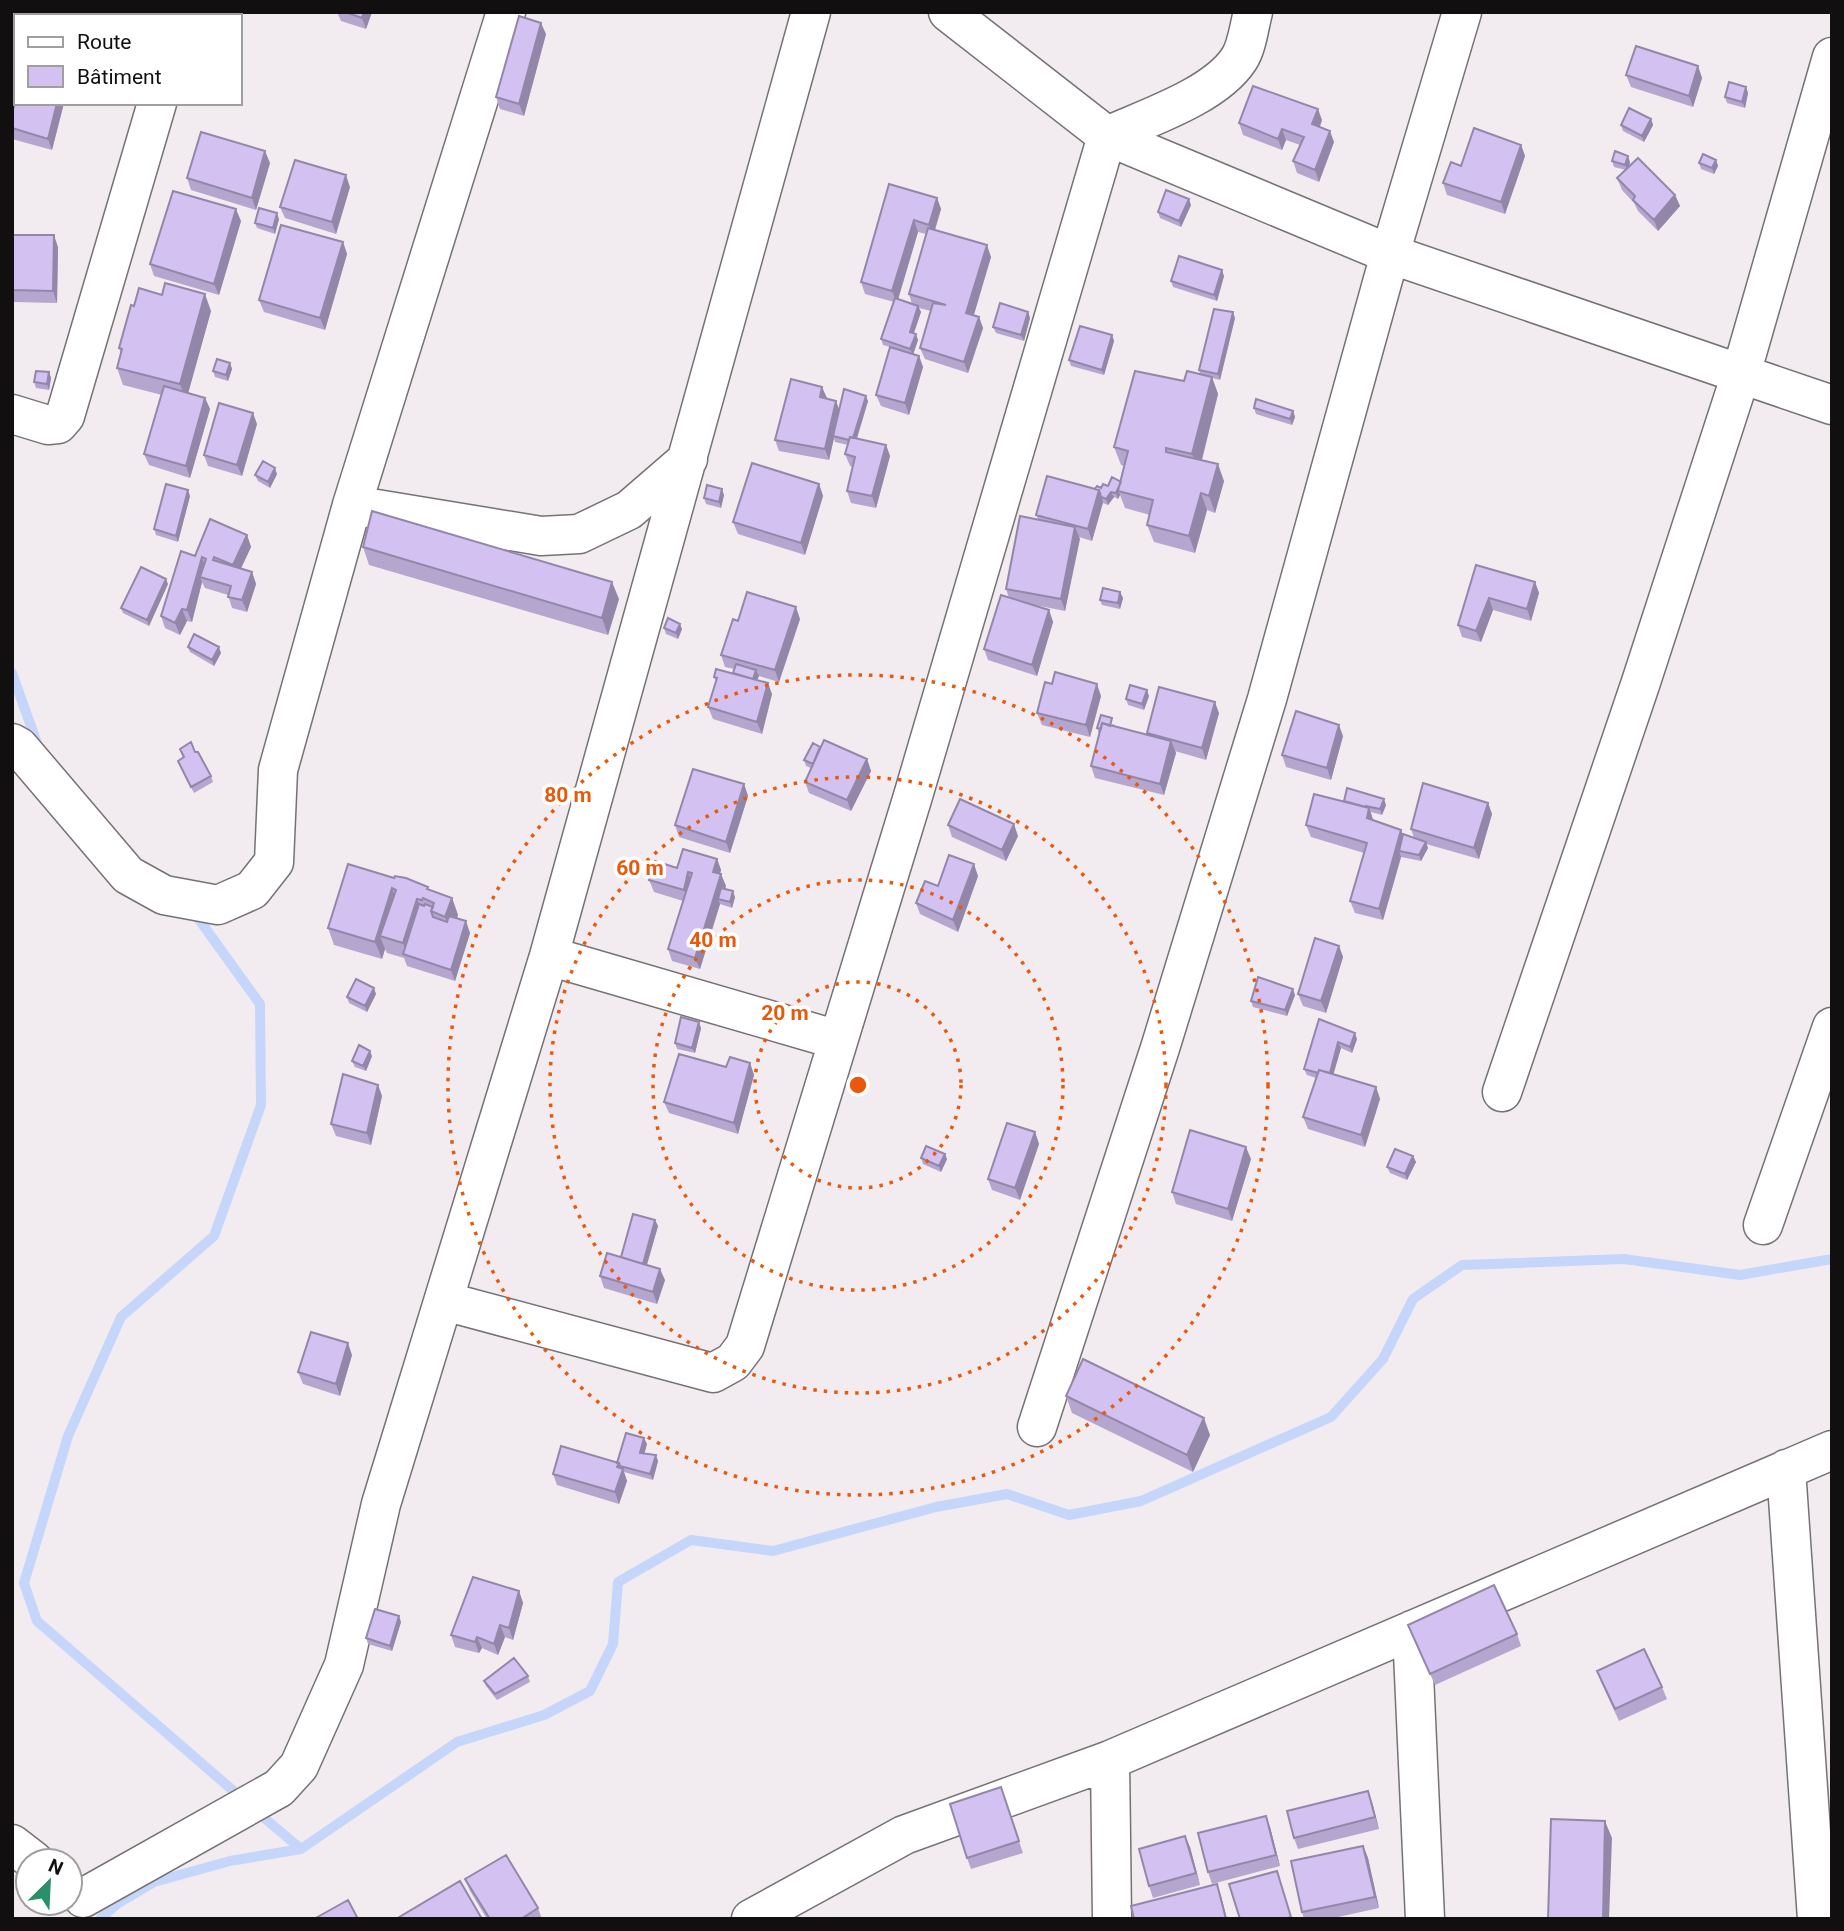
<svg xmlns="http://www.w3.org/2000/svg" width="1844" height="1931" viewBox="0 0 1844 1931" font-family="Roboto,sans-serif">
  <rect width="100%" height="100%" fill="#f2ecf0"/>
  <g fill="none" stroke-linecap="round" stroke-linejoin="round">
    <!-- stream -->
    <path stroke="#c6d6fb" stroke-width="10" d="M12,673L38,746
      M190,913L198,918L260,1004L261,1105L214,1236L121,1317L68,1436L24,1583L37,1621L244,1800
      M256,1811L301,1849
      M100,1919L117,1904L154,1882L230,1861L301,1849L457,1742L544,1715L590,1691L613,1644L618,1582L691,1540L773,1551L936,1507L1007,1494L1069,1515L1141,1501L1331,1417L1383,1359L1413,1299L1462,1265L1624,1259L1740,1275L1832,1259"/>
    <!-- minor casing -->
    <g stroke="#777176" stroke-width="41">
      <path id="minor" d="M948,12L1107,136L1390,254L1832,405
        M183,16L184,12
        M12,414L48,425L58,424L65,416L157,103
        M352,505L541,536L579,534L629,510L688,459
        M12,743L19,747L128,875L164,895L218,905L252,890L274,862L278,770L352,505L506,12
        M549,956L838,1040
        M1502,1092L1641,682L1741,374L1832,57
        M1763,1225L1832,1027
        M444,1301L713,1373L733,1362L745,1346L913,796L1107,136C1147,118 1215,96 1239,59C1247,47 1249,27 1253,12
        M1037,1427L1161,1045L1267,699L1390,254L1462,12
        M1786,1469L1817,1919
        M1412,1630L1425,1919
        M1110,1760L1112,1919
        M12,1844L34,1861
        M83,1898L279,1788L299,1766L344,1665L381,1504L549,956L811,12
        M751,1919L904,1835L1110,1760L1832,1450"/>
    </g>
    <!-- minor -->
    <use href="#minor" stroke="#fff" stroke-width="38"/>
  </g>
  <!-- wall -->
  <path fill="#b5a6cf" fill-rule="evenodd" d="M337,12H372L366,29L341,21Z
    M546,34L524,116L500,109L496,97Z
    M1698,66L1702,78L1693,107L1631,87L1626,75Z
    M1746,87L1748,93L1745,108L1727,103L1725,97Z
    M64,103L52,150L12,139V112Z
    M1651,119L1653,125L1644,142L1623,131L1621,125Z
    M1322,120L1320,127L1334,142L1319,182L1297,173L1293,161L1300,145L1286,140L1282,150L1243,135L1239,123Z
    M1521,145L1525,156L1505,214L1447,195L1443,183L1461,166Z
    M1716,160L1718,166L1714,174L1701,169L1699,163Z
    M1612,161L1630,162L1629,167L1675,195L1680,206L1658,231L1638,211L1634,203L1622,190L1617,178L1626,170L1614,167Z
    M270,163L256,210L191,190L187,178Z
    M889,184L937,198L941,209L935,230L991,257L973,315L979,317L983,328L968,373L925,359L920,348L931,311L919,308L921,312L914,333L918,340L913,354L919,356L923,367L909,415L881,406L876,395L890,347L883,345L881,339L894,302L865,294L861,282ZM918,232L926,234L909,294L912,304L898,299Z
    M350,187L336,234L285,218L280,207Z
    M1191,205L1181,227L1160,218L1158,212Z
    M279,219L275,234L257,228L255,223Z
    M241,221L219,295L154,276L150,264Z
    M12,235L58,247L57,303L12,302Z
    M343,242L347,254L325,330L264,312L259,300Z
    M1224,276L1217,301L1173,287L1171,281Z
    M134,306L211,311L188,393L205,398L210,409L190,478L149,465L144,454L162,395L123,385L117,368L121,354L119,348Z
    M1028,312L1030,318L1024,341L996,333L993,327Z
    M1235,318L1220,380L1212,378L1218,394L1202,460L1224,481L1215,513L1207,510L1195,553L1154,542L1147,525L1150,515L1125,508L1120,495L1118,499L1114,497L1108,505L1103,503L1092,541L1079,537L1065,611L1030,604L1049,610L1053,622L1037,676L988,660L984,649L1009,598L1006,589L1038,519L1036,515L1095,489L1108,486L1121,481L1124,466L1121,465L1114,447L1184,381L1200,374L1199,370Z
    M1112,335L1114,341L1104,375L1071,366L1069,360Z
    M230,363L232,369L228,381L215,377L213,371Z
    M49,372L51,378L49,390L36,388L34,382Z
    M827,399L836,401L839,410L868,401L857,439L886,445L890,456L876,508L851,503L847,491L853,467L850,466L845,454L848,445L835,442L834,438L829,460L779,451L775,440Z
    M1254,408L1293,411L1295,417L1292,425L1256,414Z
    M257,424L242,476L208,466L204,455Z
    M277,474L270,488L258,481L255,475Z
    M819,484L823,496L805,555L738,534L733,522Z
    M724,495L721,508L706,504L704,498Z
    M190,496L178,542L156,535L154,529Z
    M247,535L251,547L241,569L252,572L256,584L247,612L232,608L228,595L205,588L202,582L192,622L187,621L180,635L165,628L161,616L195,556Z
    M363,547L619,599L608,635L369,565Z
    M1476,565L1535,582L1539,593L1531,621L1493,610L1481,642L1462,637L1458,625Z
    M168,584L149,626L123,613L121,608Z
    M1120,592L1123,598L1120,609L1102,605L1100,600Z
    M800,619L779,682L759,676L757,680L772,694L762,734L713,719L708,707L716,681L714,677L733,673L734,669L725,667L721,655L738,621Z
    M664,628L682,629L678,639L666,634Z
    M188,647L221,653L214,666L190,652Z
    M1052,684L1101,696L1090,737L1042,725L1037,713Z
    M1149,696L1144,710L1128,705L1126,699Z
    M1219,713L1206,760L1175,751L1176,753L1164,795L1095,778L1091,766L1099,734L1097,728L1114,724V727L1147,735V733Z
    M1343,736L1331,780L1286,767L1282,755Z
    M820,747L867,759L871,771L851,811L809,793L805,782L811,768L806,766L804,760Z
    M180,749L211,776L213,782L194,793L178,761L183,758Z
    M744,784L748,796L730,853L679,837L675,825Z
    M1344,801L1386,805L1382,815L1371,812L1373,820L1401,830L1403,836L1414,838L1411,829L1488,803L1492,814L1479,859L1426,844L1428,848L1421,861L1401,857L1383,920L1355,913L1350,901L1364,853L1311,837L1306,825Z
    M948,825L1018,836L1006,861L952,837Z
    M717,859L721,870L720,874L726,886L725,889L735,897L732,908L720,904L700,969L672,961L668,949L683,901L654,892L649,880L677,868Z
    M978,876L958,932L920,914L916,903L938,886Z
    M394,878L452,898L458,915L457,919L470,933L455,981L407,966L404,958L387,953L385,949L382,959L334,945L328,928Z
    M1339,946L1343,957L1326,1013L1303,1006L1298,994Z
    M376,994L367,1012L349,1003L347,997Z
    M1295,995L1287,1016L1253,1007L1251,1001Z
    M1319,1019L1357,1039L1352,1053L1341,1048L1333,1074L1376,1087L1380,1099L1365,1147L1308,1129L1303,1117L1316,1078L1307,1075L1304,1069Z
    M701,1028L695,1053L677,1049L675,1043Z
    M372,1056L366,1071L355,1067L352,1061Z
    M750,1063L754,1075L738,1134L669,1113L664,1102L726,1067Z
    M378,1085L382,1096L371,1145L336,1136L331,1124Z
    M1035,1132L1039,1144L1020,1200L992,1190L988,1179Z
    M1413,1156L1416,1162L1407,1180L1390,1173L1387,1167Z
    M921,1158L947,1159L941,1172L923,1164Z
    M1251,1159L1232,1221L1176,1204L1172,1192Z
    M655,1220L658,1226L647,1265L665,1280L657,1304L604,1288L600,1276L621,1257Z
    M352,1355L340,1396L303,1384L298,1372Z
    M1066,1396L1210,1435L1193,1472L1072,1413Z
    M647,1444L644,1453L658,1461L653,1480L624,1472L627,1481L619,1504L557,1485L553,1474L617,1463Z
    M519,1591L523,1603L513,1640L505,1637L498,1655L482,1648L479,1653L455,1647L451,1635Z
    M401,1622L392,1651L368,1644L366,1638Z
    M1408,1625L1517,1634L1521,1646L1435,1685Z
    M1597,1671L1662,1687L1667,1699L1619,1721L1601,1682Z
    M528,1676L530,1682L497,1700L486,1686L484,1681Z
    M1001,1787L1023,1853L971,1869L967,1858Z
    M1372,1802L1379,1829L1298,1849L1294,1838Z
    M1270,1827L1280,1866L1212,1884L1208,1872Z
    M1363,1846L1368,1858L1379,1908L1329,1919H1304L1302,1912Z
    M1190,1847L1200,1885L1153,1898L1149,1886Z
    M465,1879L538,1908L542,1919H487L470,1891Z"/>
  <!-- shaded-wall -->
  <path fill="#9387a9" d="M364,12H372L366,29L362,18Z
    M541,23L546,34L524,116L519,104Z
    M1698,66L1702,78L1693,107L1689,96Z
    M1746,87L1748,93L1745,108L1742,102Z
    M57,103H64L52,150L48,139Z
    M1318,109L1322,120L1316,136L1312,124Z
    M1651,119L1653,125L1644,142L1642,136Z
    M1282,129L1286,140L1282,150L1278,139Z
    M1330,131L1334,142L1319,182L1315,170Z
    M1521,145L1525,156L1505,214L1501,202Z
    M265,151L270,163L256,210L252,198Z
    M1628,156L1630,162L1628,171L1625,165Z
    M1716,160L1718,166L1714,174L1712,168Z
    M346,175L350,187L336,234L332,222Z
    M1675,195L1680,206L1658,231L1654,220Z
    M937,198L941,209L933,236L929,225Z
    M1189,199L1191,205L1181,227L1179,221Z
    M236,209L241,221L219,295L214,284Z
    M277,213L279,219L275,234L273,228Z
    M914,220L918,232L897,303L892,291Z
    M54,235L58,247L57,303L53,291Z
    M343,242L347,254L325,330L320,318Z
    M987,245L991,257L971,325L966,313Z
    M1222,270L1224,276L1217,301L1214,295Z
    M205,294L211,311L186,401L180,384Z
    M918,306L921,312L912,338L910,332Z
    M1028,312L1030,318L1024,341L1021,335Z
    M1233,312L1235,318L1220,380L1218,374Z
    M979,317L983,328L968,373L964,362Z
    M916,334L918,340L913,355L910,349Z
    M1112,335L1114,341L1104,375L1102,370Z
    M919,356L923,367L909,415L905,403Z
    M230,363L232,369L228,381L226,375Z
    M49,372L51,378L49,390L47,384Z
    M1212,377L1218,394L1199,471L1192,454Z
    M822,387L827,398L820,397Z
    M866,396L868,401L854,447L852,441Z
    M205,398L210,409L190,478L186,466Z
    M836,401L840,412L833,436L834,438L829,460L825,449Z
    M1293,411L1295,417L1292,425L1290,419Z
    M253,413L257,424L242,476L237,465Z
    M886,445L890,456L876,508L872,496Z
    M1218,464L1224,481L1215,513L1209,496Z
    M275,468L277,474L270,488L268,482Z
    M1121,482L1118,491L1120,495L1118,499L1116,493Z
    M819,484L823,496L805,555L801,543Z
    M722,489L724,495L721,508L719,502Z
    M188,490L190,496L178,542L176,536Z
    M1099,490L1103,502L1092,541L1088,529Z
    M1111,492L1114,497L1108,505L1106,499Z
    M1201,493L1207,510L1195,553L1189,536Z
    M1075,527L1080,539L1065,611L1061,599Z
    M247,535L251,547L237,576L233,565Z
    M202,557L206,569L200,577L202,582L192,622L187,610Z
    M252,572L256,584L247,612L242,600Z
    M166,579L168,584L149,626L147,620Z
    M612,582L619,599L608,635L602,618Z
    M1535,582L1539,593L1531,621L1527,609Z
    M1120,592L1123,598L1120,609L1118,603Z
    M1489,598L1493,610L1481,642L1476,631Z
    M796,607L800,619L779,682L775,670Z
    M182,609L187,621L180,635L175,623Z
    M1049,610L1053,622L1037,676L1032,665Z
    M680,624L682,629L678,639L676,633Z
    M219,647L221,653L214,666L212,660Z
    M756,670L759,676L754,687L752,681Z
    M768,683L772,694L762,734L757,722Z
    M1097,684L1101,696L1090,737L1086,725Z
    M1147,690L1149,696L1144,710L1142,704Z
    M1215,702L1219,713L1206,760L1202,748Z
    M1339,725L1343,736L1331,780L1327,768Z
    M1171,741L1176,753L1164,795L1160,784Z
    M867,759L871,771L851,811L847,800Z
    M744,784L748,796L730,853L726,842Z
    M1384,799L1386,805L1382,815L1380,809Z
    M1488,803L1492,814L1479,859L1474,848Z
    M1366,806L1368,811L1369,808L1373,820L1367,818Z
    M1014,824L1018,836L1006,861L1002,850Z
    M1401,830L1405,841L1399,851L1401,857L1383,920L1379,909Z
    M1426,842L1428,848L1421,861L1419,855Z
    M717,859L721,870L717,883L713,872Z
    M974,864L978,876L958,932L953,920Z
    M688,872L692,884L688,902L684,890Z
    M721,874L726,886L721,900L718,899L720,904L700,969L695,958Z
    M392,888L398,905L380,936L385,949L382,959L375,942Z
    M733,891L735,897L732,908L730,902Z
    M452,898L458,915L451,934L445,917Z
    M417,899L424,916L408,956L403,943Z
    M466,921L470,933L455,981L451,970Z
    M1339,946L1343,957L1326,1013L1321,1001Z
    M374,988L376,994L367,1012L365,1006Z
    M1293,989L1295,995L1287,1016L1285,1010Z
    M699,1022L701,1028L695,1053L692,1048Z
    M1355,1033L1357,1039L1352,1053L1350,1047Z
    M1338,1042L1341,1048L1331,1083L1328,1077Z
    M370,1051L372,1056L366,1071L363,1066Z
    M750,1063L754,1075L738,1134L734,1123Z
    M378,1085L382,1096L371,1145L367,1133Z
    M1376,1087L1380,1099L1365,1147L1361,1135Z
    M1035,1132L1039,1144L1020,1200L1015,1188Z
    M1246,1147L1251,1159L1232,1221L1228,1209Z
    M945,1154L947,1159L941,1172L939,1166Z
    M1413,1156L1416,1162L1407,1180L1405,1174Z
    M655,1220L658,1226L645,1271L643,1265Z
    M660,1269L665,1280L657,1304L653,1292Z
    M348,1343L352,1355L340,1396L336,1384Z
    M1204,1418L1210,1435L1193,1472L1187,1455Z
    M644,1438L647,1444L643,1459L640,1453Z
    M656,1455L658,1461L653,1480L650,1474Z
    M619,1463L622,1472L623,1469L627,1481L619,1504L615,1492L617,1467Z
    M519,1591L523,1603L513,1640L509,1628Z
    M399,1616L401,1622L392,1651L390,1646Z
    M500,1625L505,1637L498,1655L494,1644Z
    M477,1637L482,1648L479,1653L475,1642Z
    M1368,1791L1372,1802L1379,1829L1375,1817Z
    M1266,1816L1270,1827L1280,1866L1276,1855Z
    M1605,1821L1612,1838L1609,1919H1603Z
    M1185,1836L1190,1847L1200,1885L1196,1873Z
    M1363,1846L1368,1858L1379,1908L1375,1897Z
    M1217,1884L1221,1896L1227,1919H1226Z"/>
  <!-- building -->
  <path fill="#d2c1f1" stroke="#9387a9" stroke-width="2" d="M345,12H364L362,18Z
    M519,16L541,23L519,104L496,97Z
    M1636,46L1698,66L1689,96L1626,75Z
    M1729,82L1746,87L1742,102L1725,97Z
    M1253,86L1318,109L1312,124L1330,131L1315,170L1293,161L1304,137L1282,129L1278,139L1239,123Z
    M16,100V103H57L48,139L12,128V112Z
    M1629,108L1651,119L1642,136L1621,125Z
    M1474,128L1521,145L1501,202L1443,183L1451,162L1461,166Z
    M201,132L265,151L252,198L187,178Z
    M1615,151L1628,156L1625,165L1612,161Z
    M1703,154L1716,160L1712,168L1699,163Z
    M1638,158L1675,195L1654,220L1633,200L1635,196L1617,178Z
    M295,160L346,175L332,222L280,207Z
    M889,184L937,198L929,225L914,220L892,291L861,282Z
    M1166,190L1189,199L1179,221L1158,212Z
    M173,191L236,209L214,284L150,264Z
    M259,208L277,213L273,228L255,223Z
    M281,225L343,242L320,318L259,300Z
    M928,228L987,245L966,313L979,317L964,362L920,348L933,303L946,305L909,294Z
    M12,235H54L53,291L12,290Z
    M1179,256L1222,270L1214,295L1171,281Z
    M165,283L205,294L180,384L117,368L122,349L119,348L131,305L134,306L139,288L162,295Z
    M895,298L918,306L910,332L916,334L910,349L881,339Z
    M1000,303L1028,312L1021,335L993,327Z
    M1214,309L1233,312L1218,374L1199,370Z
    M1080,326L1112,335L1102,370L1069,360Z
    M890,347L919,356L905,403L876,395Z
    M217,359L230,363L226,375L213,371Z
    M36,371L49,372L47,384L34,382Z
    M1135,371L1184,381L1187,371L1212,377L1192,454L1166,448V452L1218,464L1209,496L1201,493L1189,536L1147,525L1153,500L1118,491L1128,451L1114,447Z
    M791,379L822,387L820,397L836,401L825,449L775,440Z
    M164,386L205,398L186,466L144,454Z
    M844,389L866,396L853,438L850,437L849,440L833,436Z
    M1256,399L1293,411L1290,419L1254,408Z
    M219,403L253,413L237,465L204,455Z
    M850,437L886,445L872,496L847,491L855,457L845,454Z
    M263,461L275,468L268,482L255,475Z
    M752,463L819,484L801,543L733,522Z
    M1047,476L1099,490L1088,529L1036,515Z
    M1112,477L1121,482L1116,493L1111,492L1106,499L1101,497L1099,490L1095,489L1097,486L1101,488L1103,484L1108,486Z
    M166,484L188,490L176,536L154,529Z
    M707,485L722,489L719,502L704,498Z
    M372,511L612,582L602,618L363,547Z
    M1020,516L1075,527L1061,599L1006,589Z
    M210,519L247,535L233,565L214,557L213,560L252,572L242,600L228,597L231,586L200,577L206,559L202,557L187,610L182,609L175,623L161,616L181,551L195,556Z
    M1476,565L1535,582L1527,609L1489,598L1476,631L1458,625Z
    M141,567L166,579L147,620L121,608Z
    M1103,588L1120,592L1118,603L1100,600Z
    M747,592L796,607L775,670L721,655L733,619L738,621Z
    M1001,595L1049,610L1032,665L984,649Z
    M668,618L680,624L676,633L664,628Z
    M194,634L219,647L212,660L188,647Z
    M736,664L756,670L753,679L733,673Z
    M716,669L768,683L757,722L708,707L717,678L714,677Z
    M1055,672L1097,684L1086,725L1037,713L1045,682L1052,684Z
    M1130,685L1147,690L1142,704L1126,699Z
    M1159,687L1215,702L1202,748L1147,733Z
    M1296,711L1339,725L1327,768L1282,755Z
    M1101,715L1112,718L1110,726L1102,723L1101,729L1097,728Z
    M1102,723L1171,741L1160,784L1091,766Z
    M824,740L867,759L847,800L805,782Z
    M191,742L195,752H198L211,776L191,787L178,761L184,757L180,749Z
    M813,743L820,747L813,764L804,760Z
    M693,769L744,784L726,842L675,825Z
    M1423,783L1488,803L1474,848L1411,829Z
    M1347,788L1384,799L1380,809L1366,806V807L1344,801Z
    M1314,794L1369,808L1367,818L1401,830L1379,909L1350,901L1367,843L1306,825Z
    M960,799L1014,824L1002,850L948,825Z
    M1403,834L1426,842L1419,855L1399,851Z
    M683,849L717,859L713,872L721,874L695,958L668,949L692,873L688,872L684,890L649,880L655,861L677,868Z
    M949,855L974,864L953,920L916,903L925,881L938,886Z
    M348,864L394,878L395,876L406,878L428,887L427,889L452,898L445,917L431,911L434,903L423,898L422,900L417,899L403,943L380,936L396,890L392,888L375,942L328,928Z
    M721,888L733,891L730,902L718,899Z
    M419,904L424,906L425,904L433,907L431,911L433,917L447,922L449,916L466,921L451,970L403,954Z
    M1315,938L1339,946L1321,1001L1298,994Z
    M1258,977L1293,989L1285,1010L1251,1001Z
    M356,979L374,988L365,1006L347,997Z
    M681,1017L699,1022L692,1048L675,1043Z
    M1319,1019L1355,1033L1350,1047L1338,1042L1330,1073L1319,1070L1318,1073L1304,1069Z
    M359,1045L370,1051L363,1066L352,1061Z
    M679,1054L726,1067L730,1057L750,1063L734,1123L664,1102Z
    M1319,1070L1376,1087L1361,1135L1303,1117Z
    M343,1074L378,1085L367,1133L331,1124Z
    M1007,1123L1035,1132L1015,1188L988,1179Z
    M1190,1130L1246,1147L1228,1209L1172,1192Z
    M926,1146L945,1154L939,1166L921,1158Z
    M1395,1149L1413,1156L1405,1174L1387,1167Z
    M633,1214L655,1220L643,1264L621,1257Z
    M607,1253L660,1269L653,1292L600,1276Z
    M311,1332L348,1343L336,1384L298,1372Z
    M1083,1359L1204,1418L1187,1455L1066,1396Z
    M626,1433L644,1438L640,1453L656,1455L650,1474L620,1466L619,1463H617Z
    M561,1446L619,1463L617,1467L623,1469L615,1492L553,1474Z
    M473,1577L519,1591L509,1628L500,1625L494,1644L477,1637L475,1642L451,1635Z
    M1494,1585L1517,1634L1430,1674L1408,1625Z
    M375,1609L399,1616L390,1646L366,1638Z
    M1644,1649L1662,1687L1615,1709L1597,1671Z
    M514,1658L528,1676L495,1694L484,1681Z
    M1001,1787L1019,1841L967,1858L950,1804Z
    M1368,1791L1375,1817L1294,1838L1287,1811Z
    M1266,1816L1276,1855L1208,1872L1198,1833Z
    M1551,1819L1605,1821L1603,1919H1548Z
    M1185,1836L1196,1873L1149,1886L1139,1849Z
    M1363,1846L1375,1897L1302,1912L1291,1861Z
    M506,1855L538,1908L521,1919H490L465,1879Z
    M1277,1871L1291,1917L1284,1919H1240L1229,1884Z
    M460,1881L482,1919H396Z
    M1217,1884L1226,1919H1134L1131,1906Z
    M348,1900L358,1919H314Z"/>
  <!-- distance rings -->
  <g fill="none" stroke="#e8590c" stroke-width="3.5" stroke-dasharray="3.5 7">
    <circle cx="858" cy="1085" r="103"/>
    <circle cx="858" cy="1085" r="205"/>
    <circle cx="858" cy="1085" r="308"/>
    <circle cx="858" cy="1085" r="410"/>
  </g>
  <circle cx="858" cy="1085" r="10" fill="#e8590c" stroke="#fff" stroke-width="3.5"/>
  <g font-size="21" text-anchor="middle" font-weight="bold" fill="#e8590c" stroke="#fff" stroke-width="7" stroke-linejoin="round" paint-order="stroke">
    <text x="568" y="802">80 m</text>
    <text x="640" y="875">60 m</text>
    <text x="713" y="947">40 m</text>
    <text x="785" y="1020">20 m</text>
  </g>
  <!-- border -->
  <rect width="1844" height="1931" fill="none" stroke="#120f11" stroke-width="28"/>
  <!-- legend -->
  <rect x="14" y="14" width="228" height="91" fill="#ffffff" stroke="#a09fa0" stroke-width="2"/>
  <rect x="28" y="37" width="35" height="10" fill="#ffffff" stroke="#a09fa0" stroke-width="2"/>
  <text x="77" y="49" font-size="21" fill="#120f11">Route</text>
  <rect x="28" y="66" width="35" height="21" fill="#d2c1f1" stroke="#a09fa0" stroke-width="2"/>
  <text x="77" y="84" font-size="21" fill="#120f11">Bâtiment</text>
  <!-- north arrow -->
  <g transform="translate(49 1882) rotate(24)"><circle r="33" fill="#ffffff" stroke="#a09fa0" stroke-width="2"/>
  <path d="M0-5L12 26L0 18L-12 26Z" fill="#2a8f6b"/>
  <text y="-10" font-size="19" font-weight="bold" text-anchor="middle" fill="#120f11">N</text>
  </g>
</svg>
